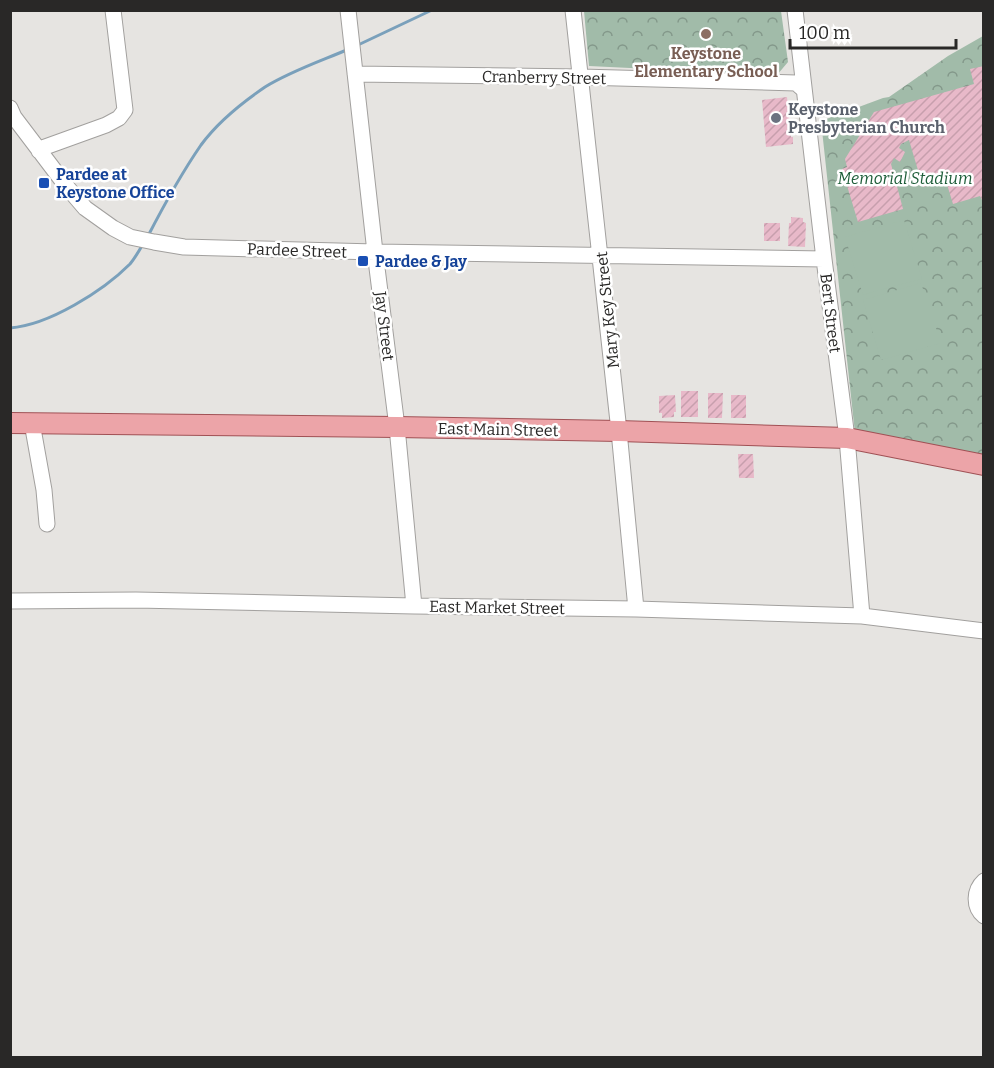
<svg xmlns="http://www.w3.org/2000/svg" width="994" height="1068" viewBox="0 0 994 1068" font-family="Bitter,serif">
  <defs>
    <pattern id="park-crowns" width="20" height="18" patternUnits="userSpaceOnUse" patternTransform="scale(1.5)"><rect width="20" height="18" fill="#a1bba9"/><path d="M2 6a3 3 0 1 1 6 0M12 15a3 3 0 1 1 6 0" fill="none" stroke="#83988a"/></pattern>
    <pattern id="building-hatch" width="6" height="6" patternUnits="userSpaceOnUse" patternTransform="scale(1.5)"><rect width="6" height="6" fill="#e8b9c9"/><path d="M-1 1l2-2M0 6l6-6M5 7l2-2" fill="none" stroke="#c79fad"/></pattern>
  </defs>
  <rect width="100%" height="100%" fill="#e6e4e1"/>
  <!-- park -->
  <path fill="url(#park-crowns)" d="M584,11H781L788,62L777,75L589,66Z
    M983,36V458L855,433L821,121L883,98L889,97L948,56Z"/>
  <!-- pitch -->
  <path fill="#a1bba9" d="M904,220L922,279L890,287L863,295L845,237Z
    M921,283L941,343L881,360L863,300Z"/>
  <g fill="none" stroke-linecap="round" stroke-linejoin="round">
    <!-- stream -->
    <path stroke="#7aa0bb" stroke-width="3" d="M358,45L432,10
      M148,236C164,205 181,174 201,145C217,123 243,102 265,87C291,71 321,61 349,49
      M10,328C49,325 103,291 130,264C135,258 139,251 143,244"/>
  </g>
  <!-- building -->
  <path fill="url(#building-hatch)" d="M984,66V204L980,196L953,204L946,181L923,187L909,140L901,144L899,148L905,152L900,162L894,158L891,164L903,209L858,222L842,169L847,167L845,159L874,112L974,84L970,69Z
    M787,97L791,137H793V144L766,147L762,100Z
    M791,217L803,218V222L806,223L805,247L788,246L789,223H791Z
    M764,223H780V241H764Z
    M681,391H698V417H681Z
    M708,393H723L722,418H708Z
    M675,395L676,412H674V417L662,418V413H659V396Z
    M731,395H746V418H731Z
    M738,454H753L754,478H739Z"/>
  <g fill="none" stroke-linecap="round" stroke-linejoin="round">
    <!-- minor casing -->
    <g stroke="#a2a09e" stroke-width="17">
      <path id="minor" d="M348,10L375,252L397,427L414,606
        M573,10L619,431L636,609
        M795,10L824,259L847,438L862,616
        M355,74L581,77L796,83L803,89
        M10,108L14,117L67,187L85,208L113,228L130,237L154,242L184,247L375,252L824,259
        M39,151L45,147L106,125L119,118L125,110L113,10
        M32,423L44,490L47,524
        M10,601L136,600L414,606L636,609L862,616L984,631
        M984,881C974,890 973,907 984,916"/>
    </g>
    <!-- major casing -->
    <g stroke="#a05155" stroke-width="22">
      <path id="major" d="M10,423L397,427L619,431L847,438L984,465"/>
    </g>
    <!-- minor -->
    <use href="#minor" stroke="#fff" stroke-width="15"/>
    <!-- major -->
    <use href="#major" stroke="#eca4a8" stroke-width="20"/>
  </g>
  <!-- markers -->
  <circle fill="#8d6e63" stroke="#fff" stroke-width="2" cx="706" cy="34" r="6"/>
  <circle fill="#6b7280" stroke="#fff" stroke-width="2" cx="776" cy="118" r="6"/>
  <g fill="#1a4fb4" stroke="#fff" stroke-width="2">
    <rect x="38" y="177" width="12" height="12" rx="3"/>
    <rect x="357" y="255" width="12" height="12" rx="3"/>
  </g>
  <g text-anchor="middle" stroke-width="5" stroke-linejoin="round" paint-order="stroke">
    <!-- education labels -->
    <g font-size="16" font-weight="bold" fill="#785e54" stroke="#fff">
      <text x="706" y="59">Keystone<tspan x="706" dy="18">Elementary School</tspan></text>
    </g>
    <!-- street labels -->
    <g font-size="16" fill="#292827" stroke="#fff">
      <text transform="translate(544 77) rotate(1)" y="6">Cranberry Street</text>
      <text transform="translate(297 250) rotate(2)" y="6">Pardee Street</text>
      <text transform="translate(607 310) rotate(-96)" y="6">Mary Key Street</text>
      <text transform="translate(831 313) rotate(83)" y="6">Bert Street</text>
      <text transform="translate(385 326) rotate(83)" y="6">Jay Street</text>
      <text transform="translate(498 429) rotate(1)" y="6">East Main Street</text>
      <text transform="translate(497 607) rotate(1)" y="6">East Market Street</text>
    </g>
    <!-- worship labels -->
    <g font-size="16" font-weight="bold" fill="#5b616d" stroke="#fff" text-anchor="start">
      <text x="788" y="115">Keystone<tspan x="788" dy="18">Presbyterian Church</tspan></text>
    </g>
    <!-- transit labels -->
    <g font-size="16" font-weight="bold" fill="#164399" stroke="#fff" text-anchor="start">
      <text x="56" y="180">Pardee at<tspan x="56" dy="18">Keystone Office</tspan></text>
      <text x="375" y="267">Pardee &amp; Jay</text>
    </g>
    <!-- park labels -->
    <g font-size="16" font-style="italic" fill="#1d5d39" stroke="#fff">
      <text x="905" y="184">Memorial Stadium</text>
    </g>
  </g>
  <!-- border -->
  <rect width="994" height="1068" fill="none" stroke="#292827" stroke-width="24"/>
  <!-- scale -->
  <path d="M790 39v9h166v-9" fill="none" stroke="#292827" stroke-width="3"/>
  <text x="799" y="39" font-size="18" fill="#292827" stroke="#ffffff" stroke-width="4.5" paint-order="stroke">100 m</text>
</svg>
